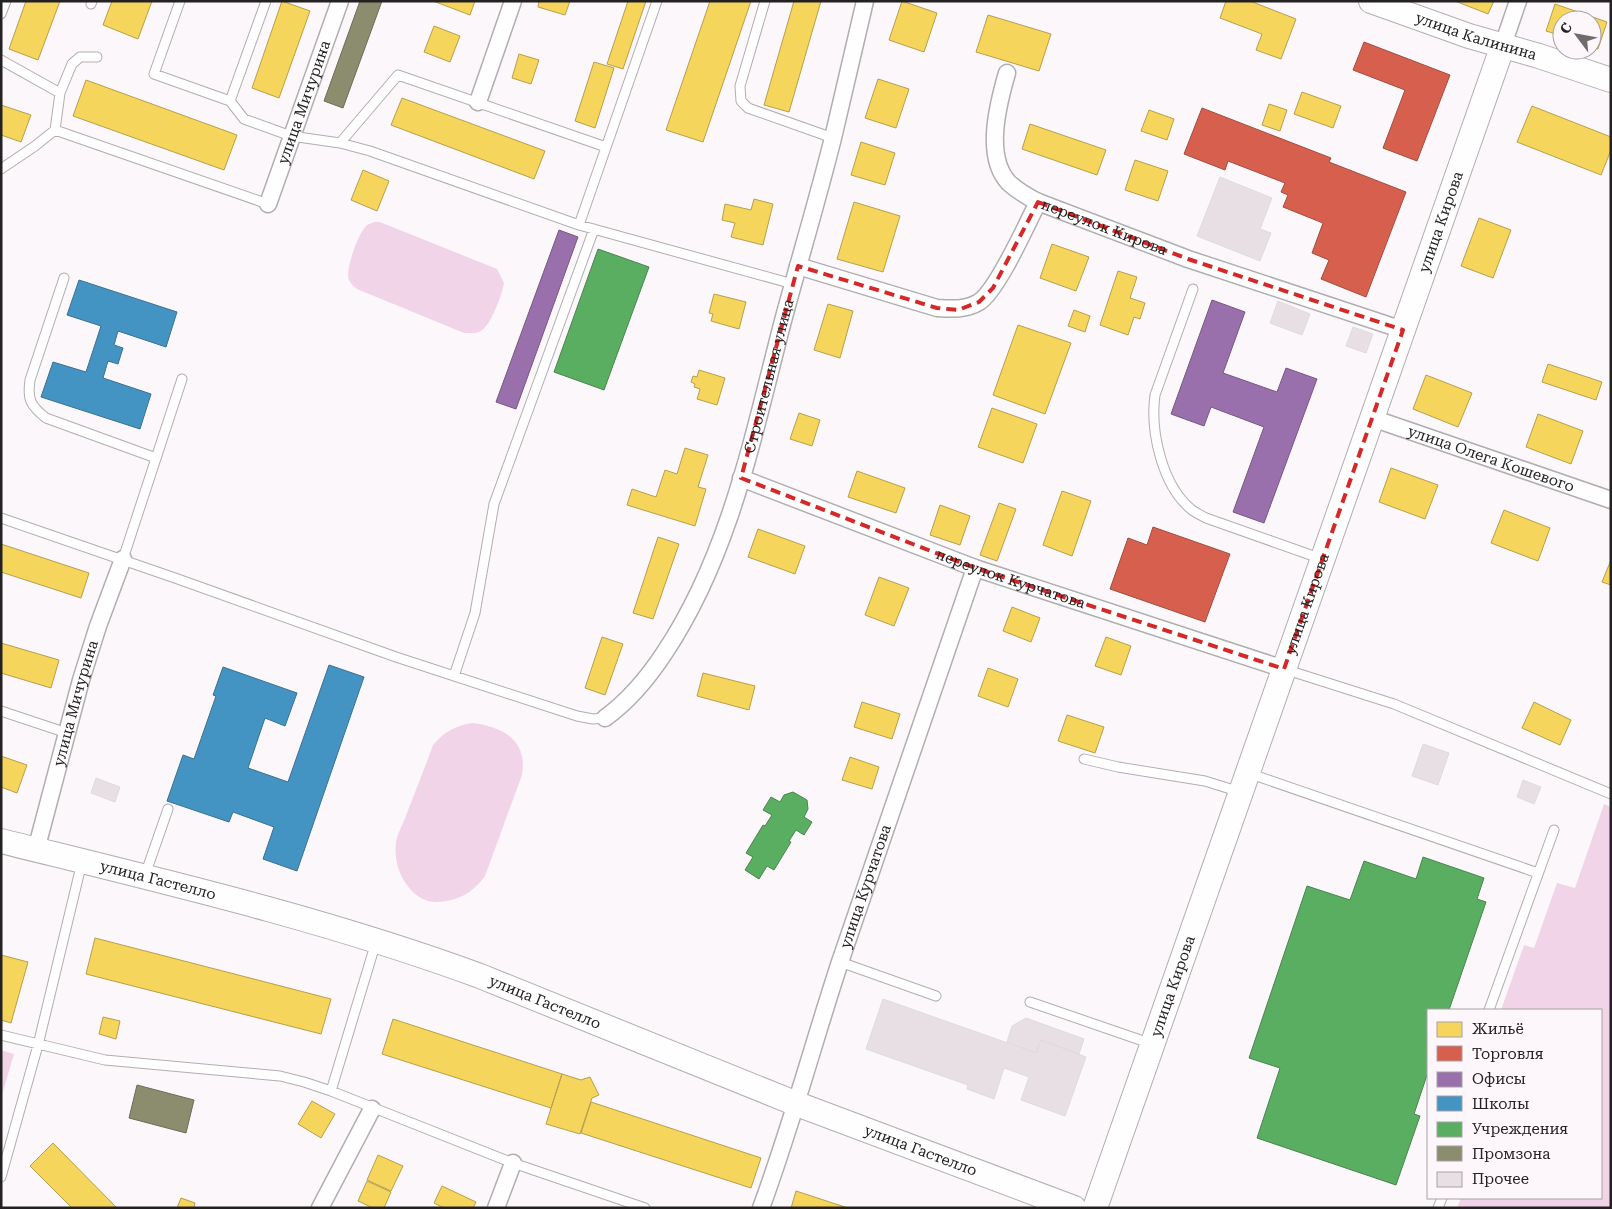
<svg xmlns="http://www.w3.org/2000/svg" width="1612" height="1209" viewBox="0 0 1612 1209" font-family="'Roboto Serif',serif">
  <rect width="100%" height="100%" fill="#fcf7fa"/>
  <!-- green -->
  <path fill="#f2d4e8" d="M374,222H380L497,269L504,283C502,295 491,325 481,331C476,334 470,333 464,333L357,289C354,287 351,284 349,280C345,270 358,233 367,225C369,224 372,223 374,222Z
    M473,723C503,727 528,740 522,775L485,876C473,893 456,902 436,902C424,902 414,895 407,885C398,873 394,857 396,842C398,832 404,822 407,813C416,790 425,767 433,745C444,732 456,725 473,723Z
    M1604,804L1611,807V1208H1457L1461,1198H1601V1010H1501L1524,945L1534,948L1557,883L1575,888Z
    M1,1050L14,1054L1,1098Z"/>
  <!-- homes -->
  <path fill="#f6d55c" stroke="#b79f4b" d="M26,1H60L38,60L9,49Z
    M112,1H152L138,39L103,25Z
    M282,1L310,11L279,98L252,88Z
    M433,1H475L470,15Z
    M539,1H570L565,15L538,7Z
    M628,1H646L623,69L607,64Z
    M710,1H751L703,142L666,130Z
    M794,1H821L789,112L764,105Z
    M902,1L937,13L924,52L889,40Z
    M1226,1H1250L1296,19L1281,59L1256,50L1262,34L1220,18Z
    M1455,1H1494L1488,14Z
    M1555,4L1607,22L1598,49L1592,47V20H1562V36L1546,31Z
    M988,15L1051,34L1039,71L976,52Z
    M434,26L460,36L450,62L424,52Z
    M519,54L539,60L531,84L512,78Z
    M594,62L614,68L595,128L575,121Z
    M878,79L909,89L896,128L865,118Z
    M86,80L237,135L224,170L73,116Z
    M1302,92L1341,106L1333,128L1294,114Z
    M402,98L545,151L534,179L391,125Z
    M1269,104L1287,110L1280,131L1262,125Z
    M1,105L31,115L21,142L1,135Z
    M1532,106L1611,137V150L1601,175L1517,142Z
    M1149,110L1174,119L1167,140L1141,131Z
    M1030,124L1106,150L1097,175L1022,149Z
    M861,142L895,153L885,185L851,175Z
    M1135,160L1168,171L1158,201L1125,190Z
    M363,170L389,181L377,211L351,200Z
    M754,199L773,204L763,245L731,237L735,223L722,220L725,204L751,210Z
    M854,202L900,216L883,272L837,259Z
    M1479,218L1511,230L1493,278L1461,266Z
    M1052,244L1089,257L1076,291L1040,278Z
    M1118,271L1137,277L1130,298L1145,303L1140,319L1134,317L1128,335L1100,325Z
    M714,294L746,302L739,329L711,321L713,314L709,313Z
    M828,304L853,311L840,358L814,350Z
    M1074,310L1090,316L1085,332L1068,326Z
    M1018,325L1071,343L1045,414L993,395Z
    M1548,364L1602,382L1596,400L1542,382Z
    M699,370L725,378L717,405L697,399L700,389L694,387L695,384L691,382L693,376L697,377Z
    M1426,375L1472,393L1458,427L1413,409Z
    M992,408L1037,424L1023,463L978,447Z
    M799,413L820,420L812,446L790,439Z
    M1538,414L1583,431L1571,464L1526,447Z
    M685,448L708,455L698,487L706,489L695,526L627,505L632,489L656,497L665,470L677,474Z
    M1391,468L1438,485L1425,519L1379,502Z
    M857,471L905,488L896,513L848,497Z
    M1062,491L1091,501L1072,556L1043,545Z
    M999,503L1016,509L997,561L980,555Z
    M940,505L970,516L960,545L930,535Z
    M1504,510L1550,528L1538,561L1491,543Z
    M758,529L805,546L795,574L748,557Z
    M658,537L679,544L653,619L633,613Z
    M1,544L89,573L81,598L1,572Z
    M1611,560V585L1602,582Z
    M879,577L909,588L894,626L865,615Z
    M1012,607L1040,618L1031,642L1003,631Z
    M602,637L623,644L605,695L585,688Z
    M1106,637L1131,646L1121,675L1095,666Z
    M1,643L59,660L51,688L1,673Z
    M988,668L1018,679L1008,707L978,696Z
    M703,673L755,686L749,710L697,696Z
    M862,702L900,714L892,739L854,727Z
    M1534,702L1571,720L1560,745L1522,728Z
    M1067,715L1104,727L1095,753L1058,741Z
    M1,756L27,765L17,793L1,787Z
    M850,757L879,767L872,789L842,780Z
    M95,938L331,999L321,1034L86,974Z
    M1,955L28,962L11,1023L1,1020Z
    M103,1017L120,1021L116,1039L99,1034Z
    M393,1019L562,1074L551,1108L382,1054Z
    M562,1074L581,1080L590,1077L599,1095L592,1098L580,1134L546,1124Z
    M312,1101L335,1114L321,1138L298,1124Z
    M591,1102L761,1158L751,1188L581,1133Z
    M53,1143L117,1208H72L30,1166Z
    M378,1155L403,1166L391,1191L367,1180Z
    M367,1181L391,1192L384,1208H373L358,1201Z
    M442,1186L476,1202L473,1208H444L434,1203Z
    M796,1191L848,1208H791Z
    M181,1198L195,1203L194,1208H177Z"/>
  <!-- shops -->
  <path fill="#d6604d" stroke="#a14d40" d="M1364,42L1450,75L1417,161L1383,148L1405,90L1353,70Z
    M1202,108L1331,158L1329,162L1406,192L1366,297L1321,279L1329,260L1312,253L1323,223L1283,207L1288,195L1281,192L1285,183L1228,161L1225,170L1184,154Z
    M1153,527L1230,554L1205,622L1110,589L1128,538L1147,545Z"/>
  <!-- offices -->
  <path fill="#9970ab" stroke="#765882" d="M559,230L578,237L516,409L496,402Z
    M1212,300L1245,312L1223,373L1277,392L1286,368L1317,379L1264,523L1233,512L1264,427L1211,407L1204,426L1171,414Z"/>
  <!-- schools -->
  <path fill="#4393c3" stroke="#3a7193" d="M79,280L177,312L166,347L118,331L114,345L123,348L118,364L108,361L103,378L151,394L140,429L41,397L53,362L86,372L101,326L67,315Z
    M329,665L364,677L297,871L263,859L274,827L233,812L229,822L167,801L183,755L194,759L216,696L213,695L223,667L297,693L285,726L265,718L248,768L288,782Z"/>
  <!-- public -->
  <path fill="#5aae61" stroke="#4a844e" d="M598,249L649,267L604,390L554,372Z
    M793,792L807,800L808,809L804,817L812,822L804,835L796,830L789,841L791,842L774,870L767,866L759,879L745,870L753,857L746,853L763,825L765,826L772,815L763,810L771,797L780,802L784,795Z
    M1423,857L1484,878L1477,899L1486,902L1449,1010H1428V1072L1414,1114L1420,1116L1396,1185L1257,1138L1280,1068L1249,1058L1307,886L1350,900L1364,861L1416,879Z"/>
  <!-- industry -->
  <path fill="#8c8c6e" stroke="#6d6c58" d="M360,1H382L343,108L324,101Z
    M137,1085L194,1100L186,1133L129,1118Z"/>
  <!-- building -->
  <path fill="#e8dfe5" stroke="#dedbdd" d="M1220,177L1272,198L1260,229L1271,233L1260,261L1197,236Z
    M1278,301L1310,314L1302,335L1270,323Z
    M1353,327L1373,334L1366,353L1346,346Z
    M1423,744L1449,753L1438,785L1412,776Z
    M96,778L120,787L115,802L91,793Z
    M1523,780L1541,787L1534,804L1517,797Z
    M883,999L1036,1053L1041,1040L1086,1057L1065,1116L1021,1100L1029,1077L1004,1068L994,1099L967,1089L968,1085L866,1049Z
    M1026,1018L1084,1039L1079,1054L1041,1040L1036,1053L1007,1042L1012,1026Z"/>
  <g fill="none" stroke-linecap="round" stroke-linejoin="round">
    <!-- lane casing -->
    <g stroke="#b1aeb0" stroke-width="11">
      <path id="lane" d="M180,1L154,74L230,101L244,119L291,136L340,143L370,151L579,225L793,284
        M765,1L740,86L741,101L748,108L833,138
        M91,4L92,1
        M1,14L6,1
        M1,60L60,93L55,130L268,204
        M60,93L72,64L80,57H97
        M230,101L266,1
        M340,143L398,75L606,147
        M1,169L35,146L55,130
        M579,225L657,1
        M64,278L30,380C27,400 31,406 46,418L156,458
        M1193,289L1155,395C1150,431 1162,486 1192,510C1196,513 1201,515 1206,518L1322,559
        M1,518L175,578L396,657L577,716L593,719L605,718
        M123,559L182,379
        M1284,669L1394,704L1611,794
        M454,676L475,613L494,504L594,229
        M1,711L67,733
        M1084,759L1118,767L1205,781L1240,792
        M1248,773L1538,873
        M145,875L168,809
        M376,942L331,1091L513,1163L645,1208
        M840,962L936,996
        M1030,1002L1152,1044
        M1489,1010L1554,830
        M1,1035L105,1060L280,1076L304,1082L331,1091
        M1,1177L38,1045L82,862
        M1438,1208L1442,1198"/>
    </g>
    <!-- street casing -->
    <g stroke="#b1aeb0" stroke-width="19">
      <g id="street">
        <path d="M1503,45L1518,1"/>
        <path d="M1007,73C998,104 984,157 1009,183C1018,191 1028,197 1038,202"/>
        <path d="M478,102L513,1"/>
        <path id="s1" d="M268,204L340,1"/>
        <path id="s2" d="M798,266L937,308C952,309 966,310 979,302C997,291 1027,224 1038,202L1188,259L1403,330"/>
        <path id="s3" d="M1372,418L1611,500"/>
        <path id="s4" d="M741,478L975,568L1284,669"/>
        <path id="s5" d="M605,718C630,700 648,678 665,652C731,553 754,431 784,317C800,258 818,198 833,138C844,92 854,47 865,1"/>
        <path id="s6" d="M36,850L81,680L98,626L123,559"/>
        <path d="M320,1208L372,1109"/>
        <path d="M496,1208L513,1163"/>
        <path id="s7" d="M761,1208C791,1127 813,1044 840,962C884,830 930,699 975,568"/>
      </g>
    </g>
    <!-- secondary casing -->
    <g stroke="#b1aeb0" stroke-width="26">
      <g id="secondary">
        <path id="s8" d="M1371,1L1469,36L1539,56L1611,80"/>
        <path id="s9" d="M1,841C162,881 325,919 480,976L797,1104L1074,1208"/>
        <path id="s10" d="M1095,1208L1503,45"/>
      </g>
    </g>
    <!-- lane -->
    <use href="#lane" stroke="#fffefe" stroke-width="9"/>
    <!-- street -->
    <use href="#street" stroke="#fffefe" stroke-width="16"/>
    <!-- secondary -->
    <use href="#secondary" stroke="#fffefe" stroke-width="24"/>
  </g>
  <!-- marked area -->
  <path fill="none" stroke="#d62828" stroke-width="4" stroke-dasharray="10 6" stroke-linejoin="round" d="M1038,202L1188,259L1403,330L1284,669L975,568L741,478L798,266L937,308L958,310L979,302L993,288Z"/>
  <g text-anchor="middle" stroke-width="5" stroke-linejoin="round" paint-order="stroke">
    <!-- street labels -->
    <g font-size="15" fill="#242123" stroke="#fdf6fa">
      <text dy="5" stroke="none"><textPath href="#s8" startOffset="111">улица Калинина</textPath></text>
      <text dy="5" stroke="none"><textPath href="#s1" startOffset="108">улица Мичурина</textPath></text>
      <text dy="5" stroke="none"><textPath href="#s10" startOffset="1045">улица Кирова</textPath></text>
      <text dy="5" stroke="none"><textPath href="#s2" startOffset="376">переулок Кирова</textPath></text>
      <text dy="5" stroke="none"><textPath href="#s5" startOffset="386">Строительная улица</textPath></text>
      <text dy="5" stroke="none"><textPath href="#s3" startOffset="126">улица Олега Кошевого</textPath></text>
      <text dy="5" stroke="none"><textPath href="#s4" startOffset="288">переулок Курчатова</textPath></text>
      <text dy="5" stroke="none"><textPath href="#s10" startOffset="640">улица Кирова</textPath></text>
      <text dy="5" stroke="none"><textPath href="#s6" startOffset="152">улица Мичурина</textPath></text>
      <text dy="5" stroke="none"><textPath href="#s9" startOffset="162">улица Гастелло</textPath></text>
      <text dy="5" stroke="none"><textPath href="#s7" startOffset="338">улица Курчатова</textPath></text>
      <text dy="5" stroke="none"><textPath href="#s10" startOffset="235">улица Кирова</textPath></text>
      <text dy="5" stroke="none"><textPath href="#s9" startOffset="568">улица Гастелло</textPath></text>
      <text dy="5" stroke="none"><textPath href="#s9" startOffset="972">улица Гастелло</textPath></text>
    </g>
  </g>
  <!-- border -->
  <rect width="1612" height="1209" fill="none" stroke="#242123" stroke-width="5"/>
  <!-- legend -->
  <rect x="1427" y="1009" width="175" height="190" fill="#fdf6fa" stroke="#a6a1a4"/>
  <rect x="1437" y="1022" width="25" height="15" fill="#f6d55c" stroke="#a6a1a4"/>
  <text x="1472" y="1034" font-size="15" fill="#242123">Жильё</text>
  <rect x="1437" y="1046" width="25" height="15" fill="#d6604d" stroke="#a6a1a4"/>
  <text x="1472" y="1059" font-size="15" fill="#242123">Торговля</text>
  <rect x="1437" y="1072" width="25" height="15" fill="#9970ab" stroke="#a6a1a4"/>
  <text x="1472" y="1084" font-size="15" fill="#242123">Офисы</text>
  <rect x="1437" y="1096" width="25" height="15" fill="#4393c3" stroke="#a6a1a4"/>
  <text x="1472" y="1109" font-size="15" fill="#242123">Школы</text>
  <rect x="1437" y="1122" width="25" height="15" fill="#5aae61" stroke="#a6a1a4"/>
  <text x="1472" y="1134" font-size="15" fill="#242123">Учреждения</text>
  <rect x="1437" y="1146" width="25" height="15" fill="#8c8c6e" stroke="#a6a1a4"/>
  <text x="1472" y="1159" font-size="15" fill="#242123">Промзона</text>
  <rect x="1437" y="1172" width="25" height="15" fill="#e8dfe5" stroke="#a6a1a4"/>
  <text x="1472" y="1184" font-size="15" fill="#242123">Прочее</text>
  <!-- north arrow -->
  <g transform="translate(1577 35) rotate(302)"><circle r="24" fill="#fdf6fa" stroke="#a6a1a4"/>
  <path d="M0-4L9 19L0 12L-9 19Z" fill="#706c6e"/>
  <text y="-8" font-size="14" font-weight="bold" text-anchor="middle" fill="#242123">С</text>
  </g>
</svg>
